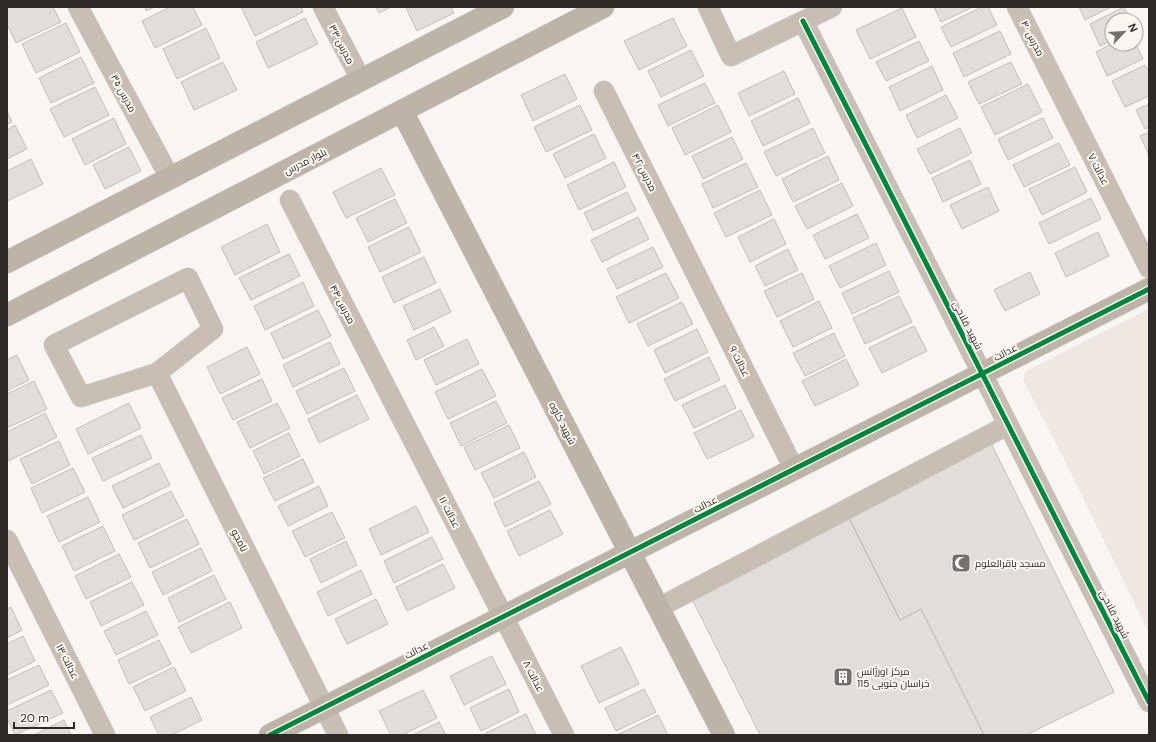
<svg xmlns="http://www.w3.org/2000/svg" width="1156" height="742" viewBox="0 0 1156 742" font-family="'DM Sans',Cairo,sans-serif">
  <rect width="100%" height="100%" fill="#f8f5f2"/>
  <!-- built -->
  <path fill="#efe8e0" d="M1149,309V633L1062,455L1023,380L1026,371Z"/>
  <!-- building -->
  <path fill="#e0dddb" stroke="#c2bfbd" d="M9,7H53L61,22L16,43L7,24V8Z
    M145,7H154L146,11Z
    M170,7H193L202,25L155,48L142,21Z
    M241,7H301L303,12L255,36Z
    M376,7H391L379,13Z
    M408,7H451L454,13L417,31L406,8Z
    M934,7H973L941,22Z
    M982,7H988L997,25L951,47L941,27Z
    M1079,7H1111L1085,20Z
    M1124,7L1130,20H1112V40L1100,46L1090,24Z
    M902,8L916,37L870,59L856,30Z
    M305,18L318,44L268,68L256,42Z
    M673,18L687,46L639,70L624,41Z
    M66,23L80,52L36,73L22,44Z
    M206,28L220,58L177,79L163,49Z
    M1000,31L1011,54L964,77L953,53Z
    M919,41L929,61L886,81L876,62Z
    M1112,44H1136L1143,59L1107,76L1096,52Z
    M691,50L704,76L661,97L648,71Z
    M81,57L94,83L51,103L39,78Z
    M223,62L237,90L194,110L181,82Z
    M1011,62L1022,84L979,104L968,82Z
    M1145,65L1149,72V96L1125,107L1112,81Z
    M932,66L943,90L900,111L889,87Z
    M784,71L795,94L749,116L738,93Z
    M565,74L577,99L533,121L521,95Z
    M705,83L715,103L668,126L658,105Z
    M1028,84L1042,112L995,135L981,107Z
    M95,87L109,115L64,137L50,109Z
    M946,95L958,118L917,138L906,115Z
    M798,98L810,123L763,146L751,121Z
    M1149,104V127L1145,129L1136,110Z
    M580,105L592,130L546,152L534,127Z
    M718,105L731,132L685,155L672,128Z
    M7,111L12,122L7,124Z
    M114,118L126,144L85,165L72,139Z
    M1043,118L1053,138L1008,160L998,139Z
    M15,125L27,149L7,159V130Z
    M813,128L825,153L776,176L764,152Z
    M960,128L972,153L930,174L917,149Z
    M1149,132V155L1140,136Z
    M594,134L606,158L565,178L553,154Z
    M732,137L743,159L703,179L692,156Z
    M1059,143L1070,165L1024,187L1013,165Z
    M129,147L141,171L105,189L93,165Z
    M828,156L839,180L793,202L782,179Z
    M31,159L43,184L7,201V171Z
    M970,160L981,184L943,202L932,178Z
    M614,162L626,187L579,210L567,185Z
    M746,163L758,187L713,208L702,184Z
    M1075,167L1087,192L1042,215L1029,189Z
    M381,168L395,195L346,218L333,192Z
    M842,183L853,206L807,229L795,206Z
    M988,187L999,211L962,229L950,205Z
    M760,190L772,215L726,237L714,213Z
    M627,192L636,210L593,231L584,213Z
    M1091,198L1101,219L1049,244L1039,223Z
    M395,199L407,223L368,242L356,218Z
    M857,214L869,238L825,259L813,235Z
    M638,217L649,239L602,262L591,240Z
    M774,219L786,244L750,262L738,237Z
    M267,224L280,252L235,275L221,247Z
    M409,227L421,252L380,272L368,247Z
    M1098,232L1109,256L1066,277L1055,253Z
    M876,243L886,265L840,288L829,266Z
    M653,247L663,267L617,289L607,269Z
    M788,249L798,270L765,286L755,266Z
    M289,254L300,276L251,300L239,278Z
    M424,257L436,283L394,303L382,277Z
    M889,271L899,292L852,314L842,293Z
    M1030,272L1040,294L1005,311L994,290Z
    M666,273L679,298L629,323L616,297Z
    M802,273L814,299L777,317L764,291Z
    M303,282L314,306L265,330L254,306Z
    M440,289L451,312L414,330L403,306Z
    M899,296L912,322L865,344L853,318Z
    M819,301L832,328L793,347L780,321Z
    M682,302L693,324L648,346L637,324Z
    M318,310L331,336L283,359L271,333Z
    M914,326L927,351L882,373L869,348Z
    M434,327L444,346L416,360L407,340Z
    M697,329L708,352L665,373L654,350Z
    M834,333L845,356L805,376L793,353Z
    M467,339L479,364L436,385L424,360Z
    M330,342L340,364L293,387L283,365Z
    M247,347L260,374L220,394L207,367Z
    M17,355L29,380L7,391V360Z
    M709,357L720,380L675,401L664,379Z
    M846,359L859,385L815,406L802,381Z
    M344,368L355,391L307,414L296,391Z
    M482,369L496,396L448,419L435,392Z
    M262,379L272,401L233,420L222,398Z
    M34,381L47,409L7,428V394Z
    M725,385L736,408L694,428L682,405Z
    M357,395L369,419L319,443L308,419Z
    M496,401L507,423L461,446L450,423Z
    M129,403L141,428L88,454L76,429Z
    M277,403L290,428L250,448L237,422Z
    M741,410L754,437L707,459L694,433Z
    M45,413L57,437L8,461L7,432Z
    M509,425L520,448L475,470L464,447Z
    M289,433L300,456L264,474L253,451Z
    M141,435L152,458L103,481L92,458Z
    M59,441L70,465L32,484L20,459Z
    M991,443L1114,692L1026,735H984L921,609L900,620L848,516Z
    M524,452L536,477L494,498L481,473Z
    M303,459L314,482L275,501L263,478Z
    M159,463L170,485L123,508L112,486Z
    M73,468L85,492L42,513L31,488Z
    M539,481L551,504L505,527L494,503Z
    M319,486L328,506L288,526L278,506Z
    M171,491L184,516L134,540L122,515Z
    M88,497L100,522L59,542L47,516Z
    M416,506L429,532L381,555L369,529Z
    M550,510L563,534L519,556L507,531Z
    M332,512L345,538L305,557L292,531Z
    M848,516L900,620L921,609L984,735H760L690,595Z
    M187,519L199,544L150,568L138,543Z
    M103,526L115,551L74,571L62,546Z
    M432,537L443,559L394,583L384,561Z
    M346,541L357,565L321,583L310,559Z
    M201,548L212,571L163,595L152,572Z
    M119,554L131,577L86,599L75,576Z
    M443,564L455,588L407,611L396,587Z
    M361,570L372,594L328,616L317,592Z
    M214,575L226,599L179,622L168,598Z
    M132,582L144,605L101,626L90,602Z
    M376,599L388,624L347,644L335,619Z
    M230,602L242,628L191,653L178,627Z
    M11,607L22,630L7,638V609Z
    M146,611L158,635L116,655L104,631Z
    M23,636L35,661L7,675V644Z
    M159,640L171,664L129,684L118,660Z
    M621,647L639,684L599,703L581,666Z
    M492,656L506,684L464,705L450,676Z
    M39,665L49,685L7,705V680Z
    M174,667L186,691L145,711L133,687Z
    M509,689L519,712L481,731L470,708Z
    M644,689L656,712L616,731L605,708Z
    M51,690L63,713L15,735L7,718V711Z
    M423,690L437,718L402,735H391L379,711Z
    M191,697L202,720L172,735H159L150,717Z
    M526,714L536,735H487L486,733Z
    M658,715L668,735H617Z
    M64,720L71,735H34Z
    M439,722L446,735H413Z"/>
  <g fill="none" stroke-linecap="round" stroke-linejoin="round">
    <!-- street casing -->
    <g stroke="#d2d0ce" stroke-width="21">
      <path id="street" d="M78,7L170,178
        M323,7L361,80
        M708,7L731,56L832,7
        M1017,7L1149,268
        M803,21L1149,702
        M604,91L794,469
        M290,200L564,735
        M188,278L213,329L157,373L81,397L54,345Z
        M157,373L338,735
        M7,540L105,735
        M658,608L1008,425"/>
    </g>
    <!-- secondary casing -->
    <g stroke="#d2d0ce" stroke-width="23">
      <path id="secondary" d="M402,111L724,735
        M7,262L503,7
        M7,315L603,7
        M270,735L1149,289"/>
    </g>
    <!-- street -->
    <use href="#street" stroke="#c8beb4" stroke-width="20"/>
    <!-- secondary -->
    <use href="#secondary" stroke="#beb3a7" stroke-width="22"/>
    <!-- cycleway casing -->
    <g stroke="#fbf5ef" stroke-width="8">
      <path id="cycleway" d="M803,21L1149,702
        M270,735L1149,289"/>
    </g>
    <!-- cycleway -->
    <use href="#cycleway" stroke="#00873e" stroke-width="5"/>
  </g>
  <!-- icons -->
  <defs>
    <g id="mosque-square" transform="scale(1)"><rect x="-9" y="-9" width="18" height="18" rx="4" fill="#73706e" stroke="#fbf5ef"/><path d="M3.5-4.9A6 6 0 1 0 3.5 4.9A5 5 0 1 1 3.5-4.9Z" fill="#fff"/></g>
    <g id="building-square" transform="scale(1)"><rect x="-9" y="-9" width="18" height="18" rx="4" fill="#73706e" stroke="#fbf5ef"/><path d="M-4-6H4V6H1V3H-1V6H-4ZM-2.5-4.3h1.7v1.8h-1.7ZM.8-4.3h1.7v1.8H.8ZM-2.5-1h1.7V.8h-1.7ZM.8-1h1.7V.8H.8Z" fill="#fff"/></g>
  </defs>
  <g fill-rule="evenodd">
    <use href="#mosque-square" x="961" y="563"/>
    <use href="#building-square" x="843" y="677"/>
  </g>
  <g text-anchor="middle" stroke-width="4" stroke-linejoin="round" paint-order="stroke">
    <!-- street labels -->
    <g font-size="10" fill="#2c2927" stroke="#fbf5ef">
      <text transform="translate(1033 38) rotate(63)" y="4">مدرس ۴۰</text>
      <text transform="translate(342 44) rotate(63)" y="4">مدرس ۳۳</text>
      <text transform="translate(124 93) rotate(62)" y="4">مدرس ۳۵</text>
      <text transform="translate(305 161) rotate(-27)" y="4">بلوار مدرس</text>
      <text transform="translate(1099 169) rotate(63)" y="4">عدالت ۷</text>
      <text transform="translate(645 172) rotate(63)" y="4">مدرس ۴۲</text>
      <text transform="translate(343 304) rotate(63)" y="4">مدرس ۴۴</text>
      <text transform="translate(968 325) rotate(63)" y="4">شهید فلاحی</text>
      <text transform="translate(1005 352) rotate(-27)" y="4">عدالت</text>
      <text transform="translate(740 361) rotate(63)" y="4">عدالت ۹</text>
      <text transform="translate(563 423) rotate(63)" y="4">شهید کاوه</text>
      <text transform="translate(705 504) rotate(-27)" y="4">عدالت</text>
      <text transform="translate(450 512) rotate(63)" y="4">عدالت ۱۱</text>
      <text transform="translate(240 540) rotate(63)" y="4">نامجو</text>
      <text transform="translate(1115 614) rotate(63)" y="4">شهید فلاحی</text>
      <text transform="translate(416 650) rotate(-27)" y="4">عدالت</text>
      <text transform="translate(68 661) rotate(63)" y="4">عدالت ۱۳</text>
      <text transform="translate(534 676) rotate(63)" y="4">عدالت ۸</text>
    </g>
    <!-- poi labels -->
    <g font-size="10" fill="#2c2927" stroke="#fbf5ef" text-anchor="start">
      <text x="975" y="567">مسجد باقرالعلوم</text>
      <text x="857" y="675">مرکز اورژانس<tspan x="857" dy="12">115 خراسان جنوبی</tspan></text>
    </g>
  </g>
  <!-- border -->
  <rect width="1156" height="742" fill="none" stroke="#2c2927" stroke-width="16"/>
  <!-- north arrow -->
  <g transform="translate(1124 32) rotate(65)"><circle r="19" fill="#fbf5ef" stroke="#a8a39f"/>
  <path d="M0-3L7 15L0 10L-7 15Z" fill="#73706e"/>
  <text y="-6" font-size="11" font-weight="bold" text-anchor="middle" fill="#2c2927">N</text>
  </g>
  <!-- scale -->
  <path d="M14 722v6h60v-6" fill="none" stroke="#2c2927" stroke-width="2"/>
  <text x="20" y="722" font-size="12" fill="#2c2927" stroke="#fbf5ef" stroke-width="3" paint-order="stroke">20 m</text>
</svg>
